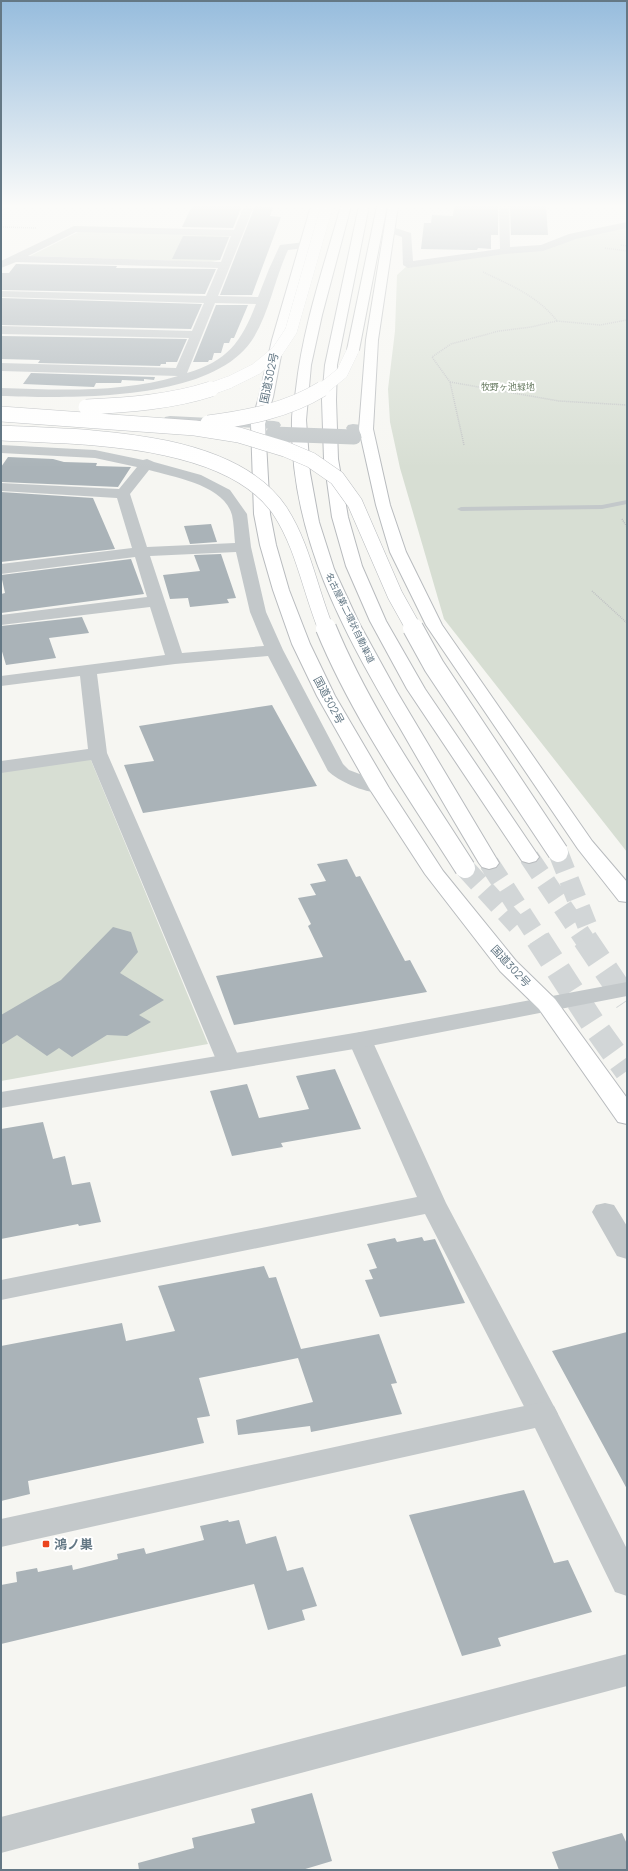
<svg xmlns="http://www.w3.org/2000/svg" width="628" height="1871" viewBox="0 0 628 1871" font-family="Manrope,'Noto Sans JP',sans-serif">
  <rect width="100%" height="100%" fill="#f6f6f2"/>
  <!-- green -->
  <path fill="#d7ded3" d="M627,225V852L444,619L400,468L390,422L388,389L395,331L397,275L408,265L543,248L573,236Z
    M80,231L227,235L230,236L220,260L211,262L30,256Z
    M90,758L208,1044L1,1081V771Z"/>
  <!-- building -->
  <path fill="#aab3b8" d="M192,206H242L233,228L182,227Z
    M255,206L273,207L270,216L281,217L252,295H220Z
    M454,206H498V235H491V249L478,248L477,250H471L421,249L424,223H431L432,215L453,216Z
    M510,206H546L548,235H511Z
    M183,236L229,237L220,260L172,259Z
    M16,264L117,266L116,268L216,269L205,294L1,290V273H9Z
    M1,298L202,304L191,329L1,325Z
    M216,305H248L234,338H231L229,343H224L221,353H214L212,360H209L208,362H193Z
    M1,336L187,339L177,362H166V364H161L160,366L38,363L40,360L1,359Z
    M31,373L155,377L154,380L144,379V381L122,380L121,383H96L94,387L23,384Z
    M8,457L53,459L64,462L97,463L96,466L131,467L118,487L1,482V467Z
    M1,492L93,498L115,549L1,562Z
    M211,524L217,542L190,544L184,526Z
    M221,554L236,598L227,599L229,603L190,607L188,598L170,599L163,575L200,571L194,555Z
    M131,559L144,594L1,613V594L5,593L1,575Z
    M82,617L89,633L49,638L56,658L6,665L1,648V626Z
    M272,705L317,786L143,813L124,765L154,761L139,726Z
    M347,859L356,877L360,876L405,961L410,960L427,992L234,1025L216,976L323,957L308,926L311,924L298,898L316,895L310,884L326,881L317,864Z
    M113,927L131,932L138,952L120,973L164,1000L139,1015L151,1022L127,1036L107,1035L72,1057L59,1048L47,1056L17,1035L1,1045V1015L61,980Z
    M335,1069L361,1129L281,1143L283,1147L232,1156L210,1091L247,1084L259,1118L309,1109L296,1076Z
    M43,1122L53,1159L65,1156L72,1185L90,1182L101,1222L79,1226L78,1224L1,1239V1129Z
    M422,1237L424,1241L435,1239L465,1303L380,1317L365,1280L373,1279L369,1270L377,1268L367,1244L395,1238L397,1242Z
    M264,1266L269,1278L276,1277L301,1349L379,1334L397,1383L391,1384L402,1414L311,1432L310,1426L238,1435L236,1420L313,1402L298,1358L199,1378L210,1416L197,1418L204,1443L28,1481L30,1494L1,1501V1346L122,1323L126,1341L175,1331L158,1286Z
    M627,1332V1489L552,1351Z
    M524,1490L554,1563L568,1560L592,1612L498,1638L501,1646L462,1656L409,1515Z
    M228,1520L229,1522L239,1520L246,1544L276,1536L287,1571L303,1567L317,1606L302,1610L305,1620L268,1630L254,1584L1,1644V1585L17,1582L16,1572L37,1568L38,1572L72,1565L73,1570L118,1559L117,1554L144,1548L146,1554L204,1540L200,1526Z
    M312,1793L332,1861L302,1870H139L138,1863L194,1848L192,1838L255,1823L251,1809Z
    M622,1833L627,1844V1870H559L552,1852Z"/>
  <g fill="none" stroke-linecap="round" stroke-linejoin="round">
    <!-- motorway-tunnel-far1 -->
    <path stroke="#d2d6d7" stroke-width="20" stroke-dasharray="20 10" stroke-linecap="butt" d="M558,852L587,925
      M529,857L585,940
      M489,863L539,940
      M465,868L517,925"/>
    <!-- motorway-tunnel -->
    <path stroke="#d2d6d7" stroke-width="25" stroke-dasharray="25 12" stroke-linecap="butt" d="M538,939L594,1025L627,1071
      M585,939L627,1001"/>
    <!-- primary casing -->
    <g stroke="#b6bbbe" stroke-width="2">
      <path id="primary" d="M1,206H9L1,211Z"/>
    </g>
    <!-- trunk casing -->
    <g stroke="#b8bbbe" stroke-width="2">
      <path id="trunk" d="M311,206H321L284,340L273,397L265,424L270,514L276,545L289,590L310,644L335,696L389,788L443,871L516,961L555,999L627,1098V1124L618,1122L539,1009L500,971L425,874L369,788L317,696L292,644L273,590L260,545L254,514L251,424L259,397L272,340Z
        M388,206H398L378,340L373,429L390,505L406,552L442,625L592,841L627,882V902L619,901L578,849L426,625L390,552L376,505L359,429L366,340Z"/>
    </g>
    <!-- motorway casing -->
    <g stroke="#b8bbbe" stroke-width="2">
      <path id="motorway" d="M341,206H351L322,315L311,365L306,420L310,473L319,522L334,569L359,623L397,692L499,863L496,867L489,869L482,867L479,863C452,818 426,773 400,728C343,631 290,536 292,420C292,410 295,399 296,389C303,326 324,266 341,206Z
        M359,206H369L337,365L336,400L338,459L348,517L362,566L386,621L425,689L539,857L536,861L529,863L522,861L407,689L370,621L346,566L332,517L324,459L322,400L325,365Z
        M377,206H387L359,350L353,354L347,350Z"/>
    </g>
    <!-- path -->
    <path stroke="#bfc1c3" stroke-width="1.5" stroke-dasharray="1 1" stroke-linecap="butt" d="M1,227L36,228
      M621,245L627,246
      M605,248L627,251
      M483,272C510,285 538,296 557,321L600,325L627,320
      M450,382L559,401L627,405
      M464,445L450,382L432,357L451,344L499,331L531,327L557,321
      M622,519L627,527
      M592,591L627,623"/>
    <!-- service -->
    <path fill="#c3c8ca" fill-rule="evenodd" d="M627,500V504L602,509L461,511L457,509L461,507L602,505Z"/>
    <!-- minor -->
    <path fill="#c3c8ca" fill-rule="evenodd" d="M244,206H254L218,296L258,297L269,269L280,245L305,242L310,245L305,248L288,250C275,278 270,310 254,337C215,403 68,398 1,396V388C59,390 122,393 178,376L1,371V363L176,368L189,338L1,334V326L192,331L204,303L1,297V291L206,296L218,268L16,262L1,268V261L74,226L234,230ZM76,232L231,236L221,262L28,256ZM215,303L256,304C241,343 227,361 187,373Z
      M499,206H509L510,247L541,245L569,234L627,222V228L576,239L543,251L505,254L408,268L403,265L402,237L385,231L384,229L389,226L411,233L413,261L500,249Z
      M1,445L95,450L143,460L147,459L154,462L201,475L230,490L247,514L251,547L266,612L283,650L343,764L349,770L386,784L389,788L386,792C371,796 339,782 328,771L268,656L175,664L97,674L107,753L241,1062L238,1067L229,1070L220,1067L217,1062L91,760L1,773V761L88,749L80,676L1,686V676L165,655L150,607L1,625V615L147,597L135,557L1,574V564L132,548L117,498L1,491V483L119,489L137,467L95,458L1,453ZM149,470C174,477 224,485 232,515C234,524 234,534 235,543L147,547L130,494ZM236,552L250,612L264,646L182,653L150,556Z
      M360,1032L368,1035L372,1040L446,1203L558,1414L554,1422L543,1426L532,1422L425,1214L1,1300V1280L417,1197L348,1040L352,1035Z
      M605,1203L614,1205L627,1226V1259L617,1256L592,1212L596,1205Z
      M627,1654V1686L1,1853V1817Z"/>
    <!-- tertiary -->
    <path fill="#c3c8ca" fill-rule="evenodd" d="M170,416L274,421L279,422L281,425L279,428L274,429L165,423L163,420L165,417Z
      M353,424L371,426L373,429L371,432L366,433L348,431L346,428L348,425Z
      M627,982V996L360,1048L1,1108V1092L360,1032Z
      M543,1402L554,1406L627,1549V1596L615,1592L535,1428L1,1547V1519Z"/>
    <!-- primary -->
    <use href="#primary" fill="#fff" fill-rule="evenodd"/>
    <!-- trunk -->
    <use href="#trunk" fill="#fff" fill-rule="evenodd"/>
    <!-- motorway -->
    <use href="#motorway" fill="#fff" fill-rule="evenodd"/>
    <!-- motorway-bridge-far2 casing -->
    <g stroke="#b8bbbe" stroke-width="12" stroke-linecap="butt">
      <path id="motorway-bridge-far2" d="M208,390L230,382L256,369L277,352L291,331L327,206
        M321,390L342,373L353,350"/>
    </g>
    <!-- motorway-bridge-far1 casing -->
    <g stroke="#b8bbbe" stroke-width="16" stroke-linecap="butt">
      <path id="motorway-bridge-far1" d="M86,407C128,405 171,402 211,389
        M1,414L195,428L239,435L285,449L311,460L337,478L355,503L395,595L414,629
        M208,423C248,418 288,410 322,389
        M1,433C82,437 230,436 280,511C303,546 310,590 326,629"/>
    </g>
    <!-- motorway-bridge casing -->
    <g stroke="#b8bbbe" stroke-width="22" stroke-linecap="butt">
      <path id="motorway-bridge" d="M326,628C361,713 416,791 465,868
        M413,628L434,666L558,852"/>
    </g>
    <!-- tertiary-bridge -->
    <path stroke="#c3c8ca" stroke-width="15" d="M273,434L354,437"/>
    <!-- motorway-bridge-far2 -->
    <use href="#motorway-bridge-far2" stroke="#fff" stroke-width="12"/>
    <!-- motorway-bridge-far1 -->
    <use href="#motorway-bridge-far1" stroke="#fff" stroke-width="15"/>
    <!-- motorway-bridge -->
    <use href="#motorway-bridge" stroke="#fff" stroke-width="20"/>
  </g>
  <!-- sky -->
  <linearGradient id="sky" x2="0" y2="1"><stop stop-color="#96bcdd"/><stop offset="0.44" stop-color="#fbfbf9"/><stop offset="1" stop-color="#fbfbf9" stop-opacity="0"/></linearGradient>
  <rect width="628" height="468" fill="url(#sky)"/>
  <!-- markers -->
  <rect fill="#eb451e" stroke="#fff" stroke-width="1.5" x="42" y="1540" width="8" height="8" rx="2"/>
  <g text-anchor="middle" stroke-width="4" stroke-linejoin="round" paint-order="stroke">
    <!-- far-park labels -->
    <g font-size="9" fill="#697c63" stroke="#fff">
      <text x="508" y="390">牧野ヶ池緑地</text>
    </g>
    <!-- far-street labels -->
    <g font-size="9" fill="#647885" stroke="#fff">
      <text transform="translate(350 618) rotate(64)" y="3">名古屋第二環状自動車道</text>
    </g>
    <!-- street labels -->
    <g font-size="11" fill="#647885" stroke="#fff">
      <text transform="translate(269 378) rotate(-78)" y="4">国道302号</text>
      <text transform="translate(329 700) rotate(62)" y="4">国道302号</text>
      <text transform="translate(511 966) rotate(47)" y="4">国道302号</text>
    </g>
    <!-- near-poi labels -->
    <g font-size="13" font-weight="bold" fill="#647885" stroke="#fff" text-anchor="start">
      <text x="54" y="1549">鴻ノ巣</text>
    </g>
  </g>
  <!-- border -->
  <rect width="628" height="1871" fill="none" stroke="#647885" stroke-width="4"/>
</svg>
